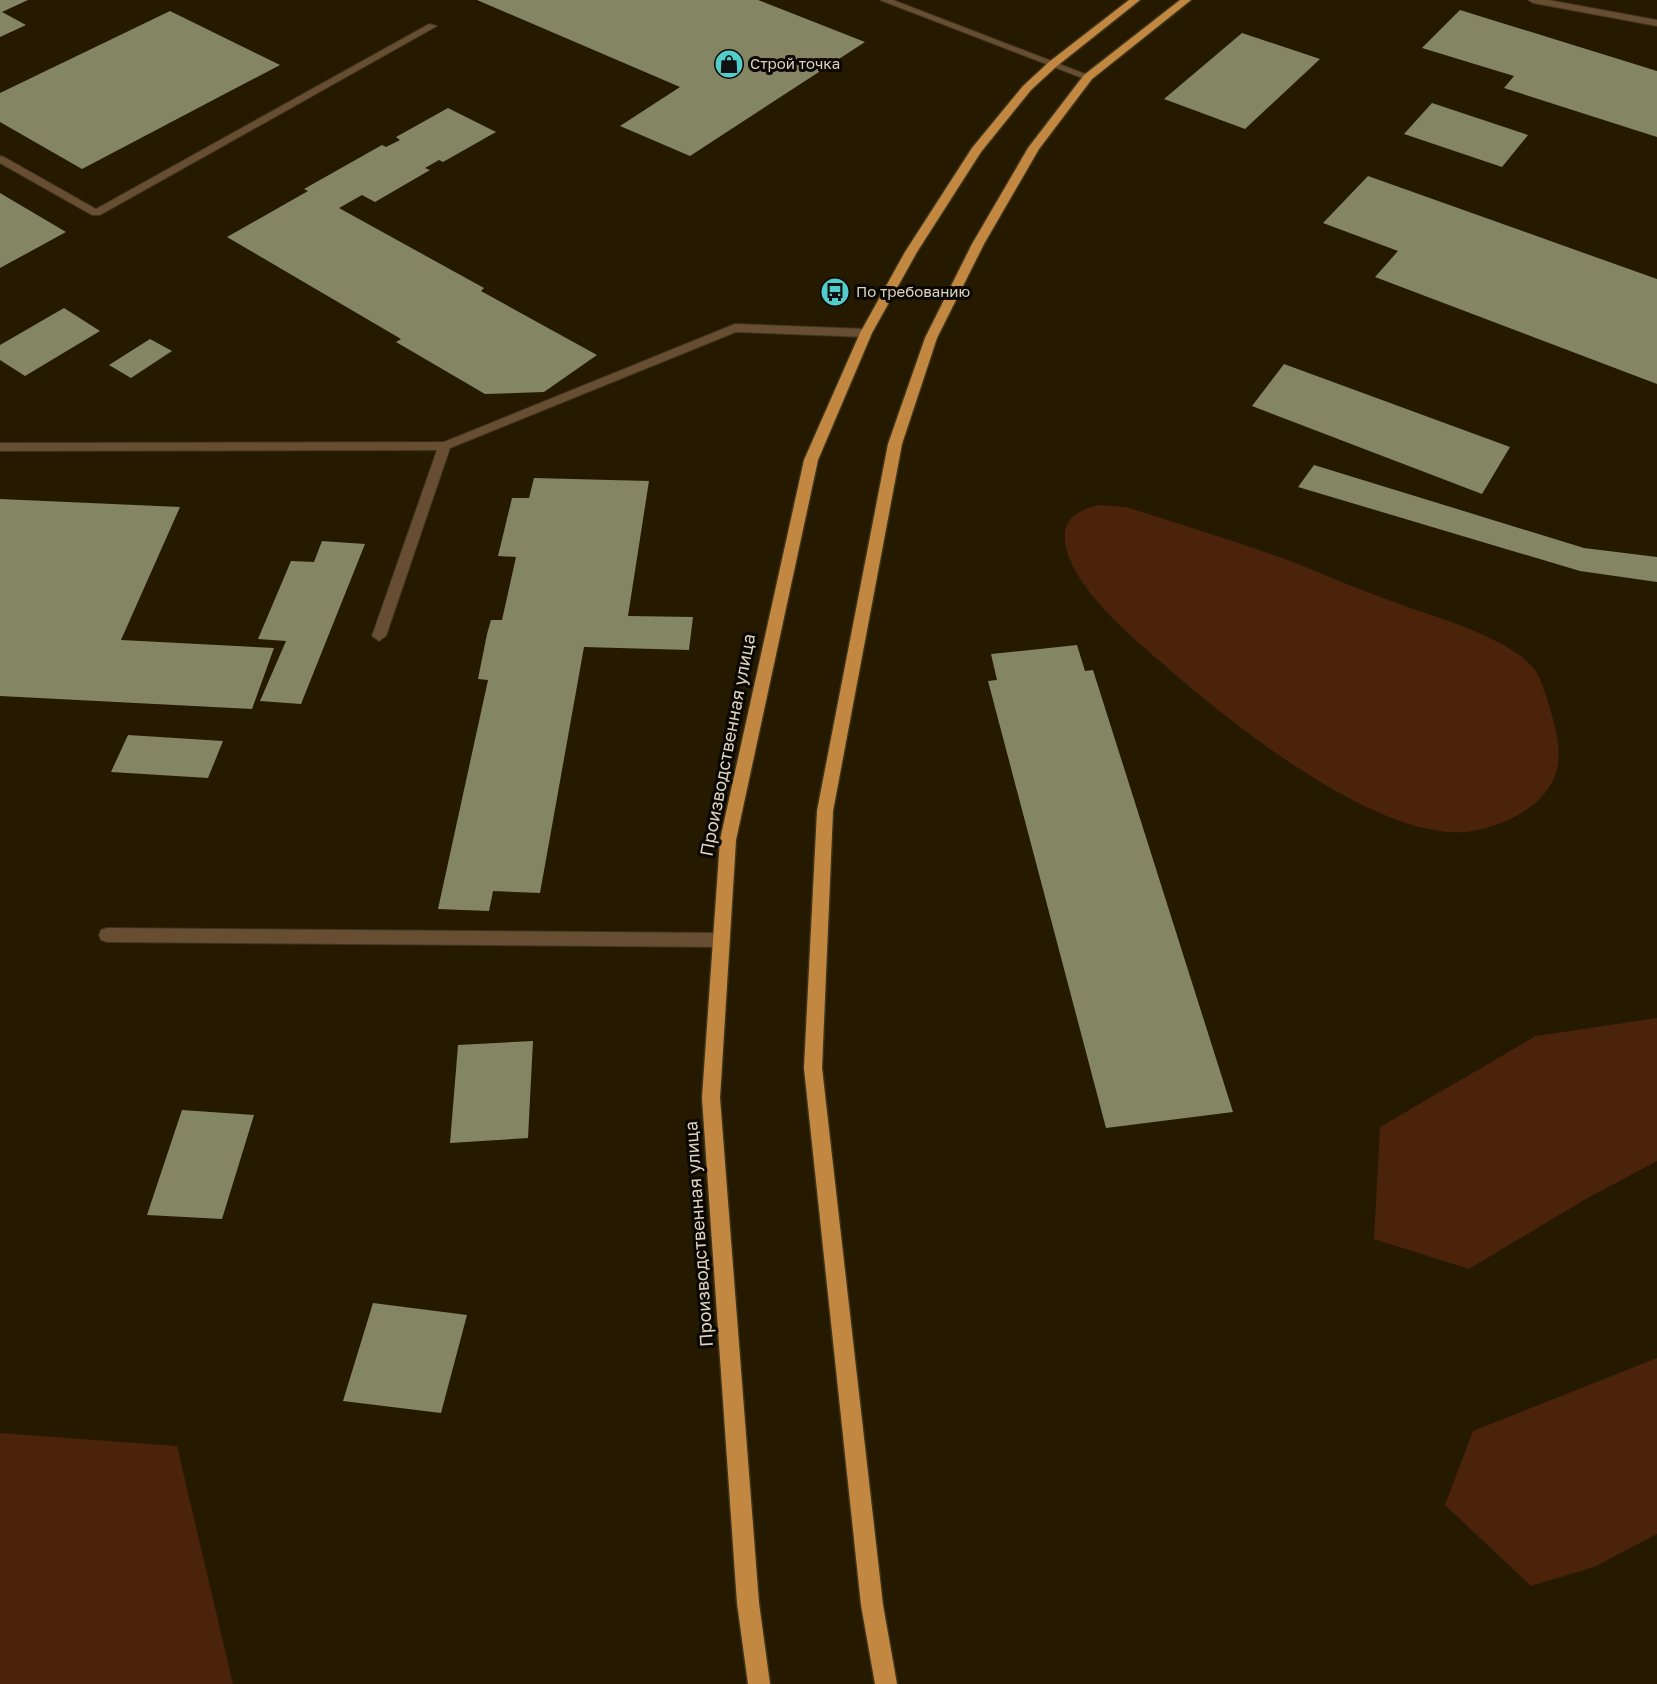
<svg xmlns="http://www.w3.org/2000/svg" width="1657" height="1684" viewBox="0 0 1657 1684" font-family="'Golos Text',sans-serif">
  <rect width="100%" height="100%" fill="#251a00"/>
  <!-- green -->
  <path fill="#4b220a" d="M1100,505L1126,507C1179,524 1232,540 1285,559C1321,573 1357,589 1394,602C1423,613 1453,621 1481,634C1501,643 1525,655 1537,673C1543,684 1546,697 1550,708C1555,727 1562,749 1557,769C1549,806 1500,829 1465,832C1374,839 1228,721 1162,663C1133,638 1091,602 1074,568C1057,535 1062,512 1100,505Z
    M1657,1018V1161L1584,1200L1469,1269L1374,1239L1380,1127L1536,1036Z
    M1657,1358V1534L1594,1567L1531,1586L1445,1505L1473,1431Z
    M0,1433L177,1446L233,1684H0Z"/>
  <!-- building -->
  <path fill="#838563" d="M0,0H28L2,12L26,25L0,37Z
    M477,0H758L865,42L690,156L620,126L680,87Z
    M1460,10L1657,71V137L1504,88L1514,76L1422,48Z
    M170,11L280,65L82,169L0,122V93Z
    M1242,33L1320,59L1245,129L1164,99Z
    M1432,103L1528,135L1502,167L1404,134Z
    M448,108L496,132L443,162L439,160L425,168L430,170L375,202L362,195L339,208L484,288L481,291L597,355L544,392L485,394L396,342L401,339L227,237L308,191L304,189L382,145L386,147L400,140L396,137Z
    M1368,176L1657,279V384L1375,277L1398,251L1323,223Z
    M0,193L66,232L0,268Z
    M64,308L100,331L25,376L0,360V345Z
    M150,339L172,351L131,378L109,365Z
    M1284,364L1510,447L1482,494L1252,406Z
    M1314,465L1584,548L1657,557V582L1580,571L1298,487Z
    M534,478L649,481L628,616L693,617L689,650L584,647L540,893L493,891L489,911L438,909L488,680L478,679L487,634L491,620H502L516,557L498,556L512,498H529Z
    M0,499L180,507L121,640L274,648L252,709L0,696Z
    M322,541L365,544L301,704L260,701L286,641L258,639L291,561L314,562Z
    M1077,645L1085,671L1093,670L1233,1112L1106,1128L988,681L997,680L991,654Z
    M128,735L223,741L208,778L111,772Z
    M533,1041L528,1138L450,1143L458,1045Z
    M182,1110L254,1115L222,1219L147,1215Z
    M373,1303L467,1315L441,1413L343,1401Z"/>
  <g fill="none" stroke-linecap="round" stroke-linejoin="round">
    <!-- service casing -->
    <g stroke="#3e341b" stroke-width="2">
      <path id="service" d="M1528,0H1548L1657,20V26L1533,3Z
        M429,24L437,26L100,215H92L0,163V156L4,157L96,209Z
        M735,324L866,329L872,333L866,337L736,332L450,448L386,636L379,641L372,636L437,450L0,451V443L444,442Z
        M107,928L721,933L727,935L729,940L727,945L721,947L107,942L101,940L99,935L101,930Z"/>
    </g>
    <!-- minor casing -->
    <g stroke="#3e341b" stroke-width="2">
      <path id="minor" d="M880,0H893L1093,77L1085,79Z"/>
    </g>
    <!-- trunk casing -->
    <g stroke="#3e341b" stroke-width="3">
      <path id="trunk" d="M1129,0H1140L1057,66L1031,90L981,152L917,252L872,333L818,460L736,840L720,1098L759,1603L770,1684H748L737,1603L702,1098L720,840L804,460L860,333L905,252L972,148L1023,86L1049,62Z
        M1180,0H1191L1092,79L1039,149L984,244L937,338L902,444L833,811L822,1068L883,1605L897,1684H875L861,1605L804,1068L817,811L888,444L925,338L972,244L1028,148L1084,75Z"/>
    </g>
    <!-- service -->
    <use href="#service" fill="#674d31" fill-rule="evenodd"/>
    <!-- minor -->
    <use href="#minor" fill="#674d31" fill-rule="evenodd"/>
    <!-- trunk -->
    <use href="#trunk" fill="#c28841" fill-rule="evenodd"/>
  </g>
  <!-- icons -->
  <defs>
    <g id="shop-disc" transform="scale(1.5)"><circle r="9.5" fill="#52cdcc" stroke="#0a0600"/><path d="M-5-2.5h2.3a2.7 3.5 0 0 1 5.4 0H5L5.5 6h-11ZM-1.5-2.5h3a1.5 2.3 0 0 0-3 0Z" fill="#111"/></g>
    <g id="bus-disc" transform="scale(1.5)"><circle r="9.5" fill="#52cdcc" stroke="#0a0600"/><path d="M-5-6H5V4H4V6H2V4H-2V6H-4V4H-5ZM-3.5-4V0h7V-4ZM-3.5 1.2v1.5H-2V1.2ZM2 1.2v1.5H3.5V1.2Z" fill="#111"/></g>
  </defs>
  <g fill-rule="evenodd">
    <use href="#shop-disc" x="729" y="64"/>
    <use href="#bus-disc" x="835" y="292"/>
  </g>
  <g text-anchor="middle" stroke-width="6" stroke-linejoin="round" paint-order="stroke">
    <!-- far-poi labels -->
    <g font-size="15" fill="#dbd4c3" stroke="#0a0600" text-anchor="start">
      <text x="750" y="69">Строй точка</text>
      <text x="856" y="297">По требованию</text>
    </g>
    <!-- street labels -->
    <g font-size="18" fill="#dbd4c3" stroke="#0a0600">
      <text transform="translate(728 745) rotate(-79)" y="6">Производственная улица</text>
      <text transform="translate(699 1234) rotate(-94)" y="6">Производственная улица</text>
    </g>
  </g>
</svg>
